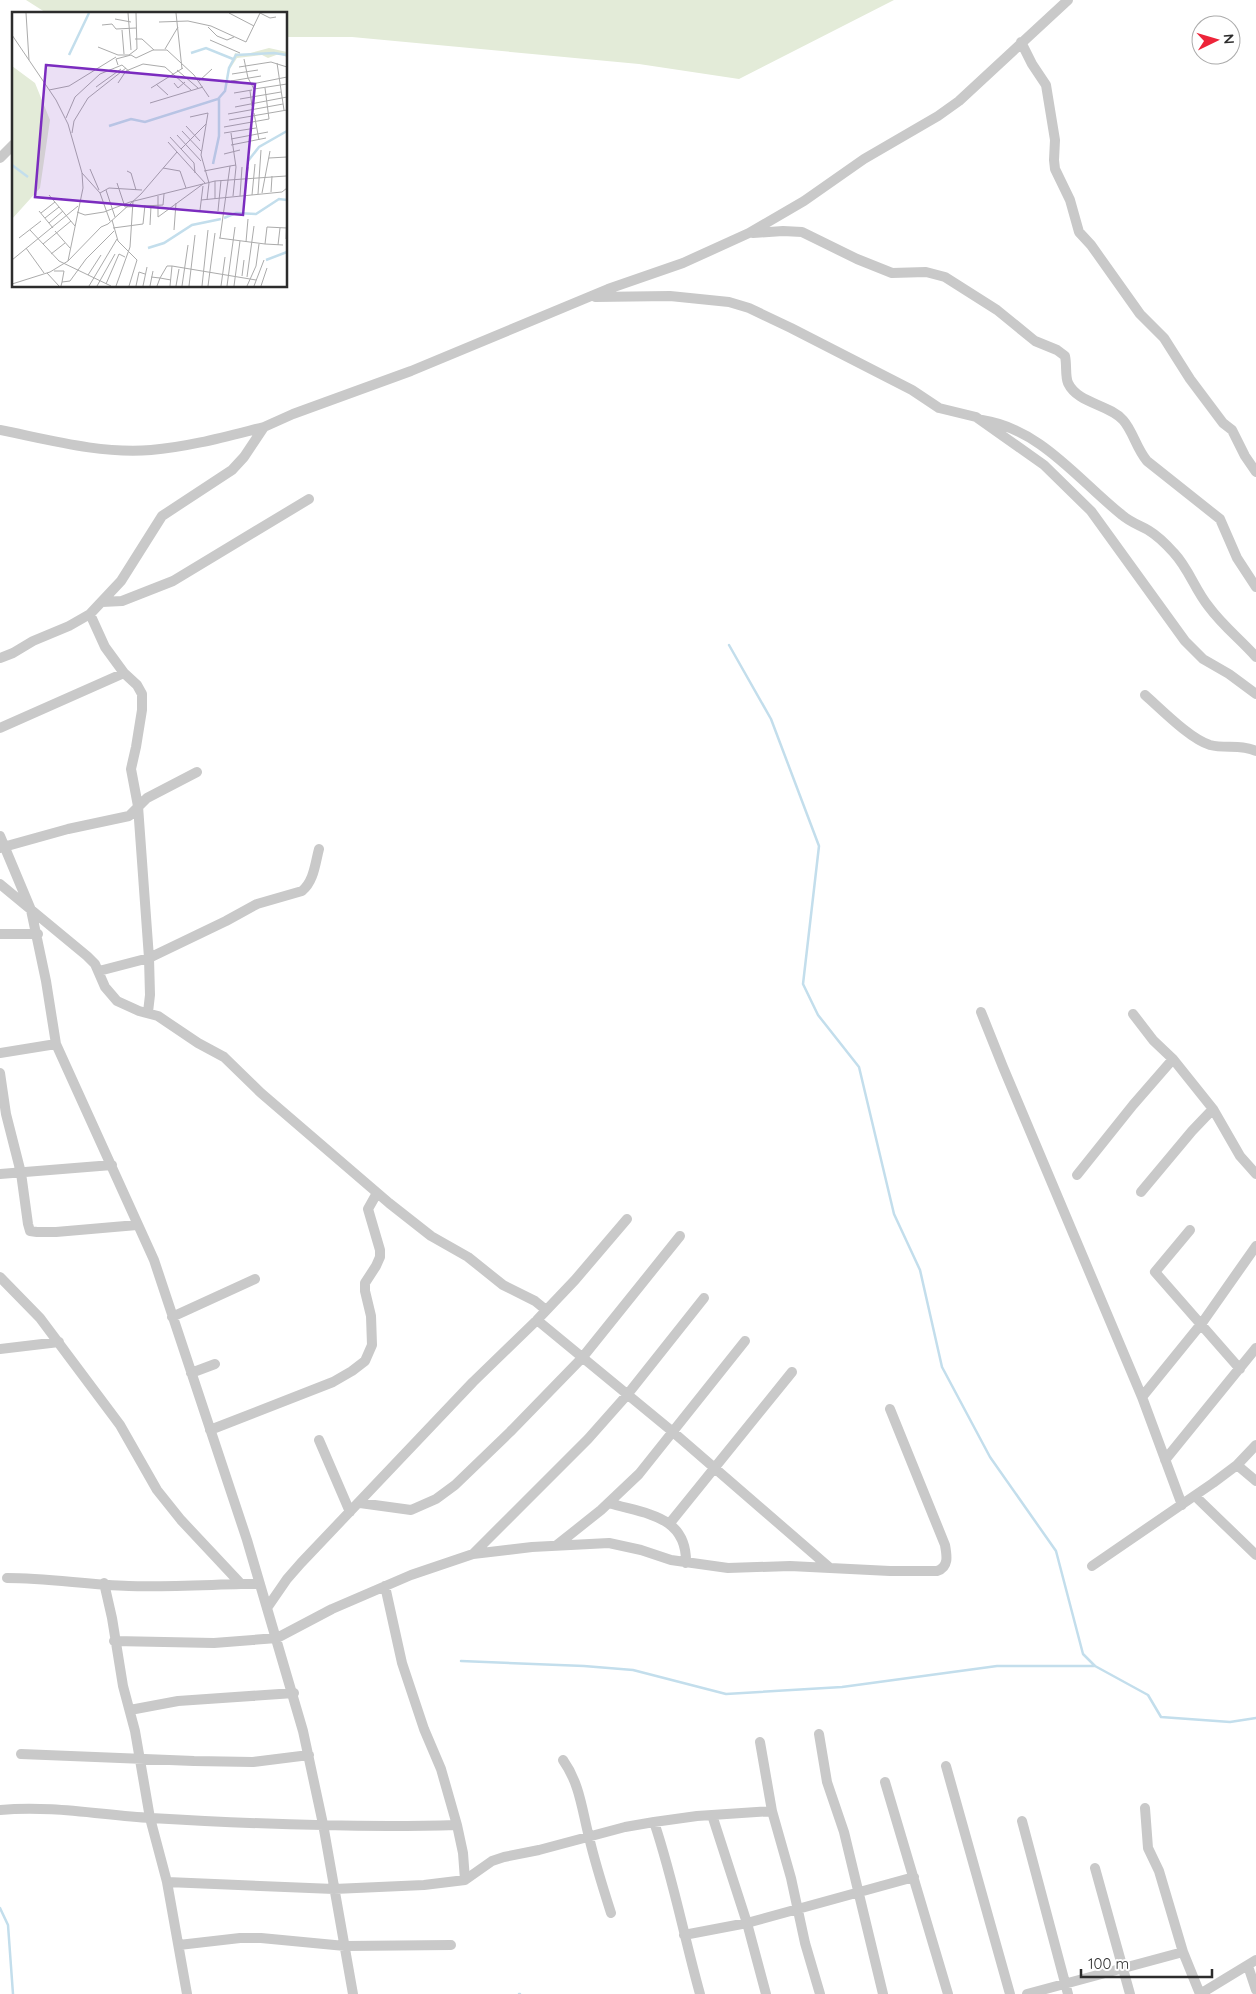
<svg xmlns="http://www.w3.org/2000/svg" width="1256" height="1994" viewBox="0 0 1256 1994" font-family="Quicksand,sans-serif">
  <rect width="100%" height="100%" fill="#fff"/>
  <!-- green -->
  <path fill="#e3ebd8" d="M26,0H894L739,79L639,64L352,37H286V14H48Z"/>
  <g fill="none" stroke-linecap="round" stroke-linejoin="round">
    <!-- stream -->
    <path stroke="#c3deec" stroke-width="2.5" d="M729,645L771,719L819,846L803,984L818,1015L859,1067L894,1214L920,1270L942,1367L990,1457L1056,1551L1083,1654L1095,1666L1148,1695L1161,1717L1230,1722L1256,1718
      M461,1661L584,1666L633,1670L726,1694L842,1687L997,1666H1095
      M0,1908L8,1925L13,1994
      M519,1994H520"/>
    <!-- street -->
    <path stroke="#c9c9c9" stroke-width="10" d="M1021,42L1032,64L1046,85L1055,140L1054,160L1055,169L1070,200L1079,232L1091,245L1140,314L1164,338L1190,379L1223,423L1232,430L1245,456L1256,472
      M0,158L14,144
      M753,233L783,231L802,232L857,259L892,273L926,272L945,277L997,310L1035,341L1057,350L1065,356C1067,365 1065,376 1068,383C1078,404 1109,404 1123,420C1133,431 1136,448 1147,461L1220,519L1237,558L1256,587
      M595,297L670,296L729,302L749,308L791,328L912,390L939,408L976,417L1044,465L1091,511L1185,641L1203,659L1229,674L1256,694
      M982,420C1041,429 1078,480 1122,515C1130,522 1139,525 1148,530C1158,536 1166,544 1174,553C1189,569 1195,590 1209,607C1223,626 1241,640 1256,657
      M0,430C50,440 100,454 151,450C189,447 228,436 264,427
      M102,602L122,601L173,581L309,499
      M90,614L105,647L124,673L137,685L142,694V710L136,747L131,769L138,806L149,958L150,995L148,1012
      M0,658L13,653L33,641L69,626L90,614L121,581L162,516L232,470L244,457L264,427L293,414L411,371L608,289L683,263L749,233L804,201L864,159L938,116L959,101L1068,0
      M1145,695C1161,709 1190,739 1210,745C1225,749 1241,744 1256,751
      M0,728L124,673
      M0,836L31,910L46,981L56,1044L154,1260L247,1540L303,1731L323,1824L353,1994
      M0,848L68,829L129,816L147,798L197,772
      M0,884L87,956L95,964L105,987L117,1001L139,1011L158,1016L198,1043L224,1057L261,1093L389,1203L431,1236L468,1257L503,1285L535,1301L546,1310
      M0,934H38
      M99,971L149,958L226,921L257,904L302,891C314,881 315,864 319,849
      M981,1012L1003,1067L1142,1397L1182,1505
      M1133,1014L1153,1040L1173,1059L1213,1109L1240,1156L1256,1174
      M0,1053L56,1044
      M0,1073L6,1114L21,1173L28,1224L30,1231L37,1232H56L137,1225
      M0,1174L112,1165
      M1077,1175L1133,1105L1173,1059
      M1141,1192L1192,1131L1213,1109
      M1190,1230L1155,1272L1240,1369
      M0,1277L40,1318L120,1425L157,1490L181,1520L241,1584H260
      M172,1317L255,1279
      M537,1320L673,1432L830,1568
      M0,1349L59,1342
      M191,1373L215,1364
      M1142,1397L1202,1323L1256,1246
      M210,1430L333,1382L352,1371L365,1361L372,1345L371,1316L365,1291V1283L376,1266L380,1257V1250L368,1209L377,1193
      M319,1440L350,1512
      M1165,1460L1256,1348
      M1237,1465L1256,1481
      M1195,1496L1256,1555
      M360,1503L411,1510L436,1499L455,1485L510,1432L582,1358L680,1236
      M609,1503C645,1514 687,1515 686,1563
      M670,1523L792,1372
      M557,1545L601,1510L639,1474L745,1341
      M473,1554L588,1439L627,1395L704,1298
      M1092,1566L1213,1483L1237,1465L1256,1445
      M7,1578C48,1578 88,1585 129,1586C166,1587 203,1585 241,1584
      M104,1583L112,1618L123,1686L135,1731L150,1818L167,1882L187,1994
      M385,1586L402,1663L424,1729L441,1769L457,1825
      M267,1608L287,1579L301,1563L473,1382L537,1320L575,1280L627,1219
      M114,1641L214,1643L277,1638L332,1609L411,1575L473,1554L532,1547L609,1543L641,1550L671,1560L728,1568L790,1566L890,1571H937C949,1567 947,1556 945,1545L890,1409
      M130,1710L178,1701L294,1693
      M819,1734L827,1782L844,1832L883,1994
      M760,1742L772,1811L791,1878L805,1943L820,1994
      M21,1754L194,1761L253,1762L309,1755
      M563,1760C580,1784 582,1810 589,1837C595,1863 603,1888 611,1913
      M946,1766L1010,1994
      M885,1782L948,1994
      M1145,1808L1148,1848L1159,1871L1183,1952L1200,1994
      M0,1810C50,1805 101,1815 151,1818C252,1824 355,1828 457,1825L463,1853L465,1880
      M712,1815L747,1923L766,1994
      M1022,1821L1068,1994
      M654,1822C673,1878 684,1937 700,1994
      M1095,1868L1130,1994
      M167,1882L334,1889L424,1885L465,1880L492,1861L504,1857L539,1850L625,1827L654,1822L697,1816L772,1811
      M684,1935L747,1923L914,1877
      M179,1945L240,1938H261L345,1946L451,1945
      M1248,1966L1256,1990
      M1027,1994L1183,1952
      M1200,1994L1256,1960"/>
  </g>
  <!-- overview -->
  <g transform="translate(12 12)">
    <rect width="275" height="275" fill="#fff"/>
    <path d="M257,36L275,40V45L267,42L256,46L250,43L225,46L216,60L223,41L231,43ZM0,54L23,71L38,108L28,176L0,207Z" fill="#e3ebd8"/>
    <path fill="none" stroke="#c3deec" stroke-width="2.5" d="M179,41L194,36L221,47M57,43L77,1M97,114L119,107L133,110L206,87L213,79L217,56L224,43L262,41L275,43M236,149L247,135L275,119M201,152L207,124V86M0,153L16,165M212,206L224,201L244,202L267,187L275,188M136,236L152,231L180,213L209,207M254,248L275,240"/>
    <path fill="none" stroke="#ababab" stroke-width="1" d="M14,1L17,48M116,1L119,38M164,1L170,57M217,1L242,14M103,7L119,10M147,10L176,9L199,14L234,30L248,1L258,6L264,5M90,13L100,12L104,17L124,16M196,15L205,24L215,28L222,25M110,18L112,42M0,23L44,88L56,112L70,161L88,181L98,209M123,27H130L142,38M198,28L228,41M86,35L106,43H117L125,37L124,1M153,37L166,15M232,47L236,66L242,77L275,72M265,51L272,98M106,53L104,47L119,43L124,46L141,38H155L182,63L197,85M227,55L259,50L275,55M165,58L186,76M220,62L246,58M187,69L200,57M219,69L249,64M106,71L114,59L131,52L153,55L179,78M162,71L166,76L173,70M144,72L156,83M240,72L275,65M84,75L109,57M139,76L171,56M37,78L57,74L104,45M238,79L240,94M222,81L240,78M228,87L269,80M138,91L191,75M223,95L275,85M242,101L247,128M216,102L271,92M178,105L196,101L189,143L197,171L195,188M54,106L63,85L88,62L110,53L119,61M217,108L275,98M174,114L188,129M212,115L257,107L253,76M170,119L189,139M60,121L62,109L76,86L114,56M212,121L244,116M219,121L224,155L221,184M165,123L189,149M158,125L182,151L183,161M219,127L256,120M156,130L193,171M219,133L254,126M169,137L194,112M212,142L228,138M257,146L275,145M151,156L168,159L174,176M78,157L87,178M115,159L119,161L124,178M192,159L218,154M203,169V187M105,171L113,195L151,193L152,182M94,178L103,205M259,180L260,164M88,181L97,176L130,178M250,181L258,139M246,182L249,138M37,183L63,214M233,183L236,155M240,183L243,152M228,184L230,155M189,188L270,180L275,176M188,198L191,174M27,199L41,216M206,199L209,168M65,200L73,203L92,200L118,190L203,169L274,164M29,201L43,190M146,205L191,172M146,205V184M33,206L47,195M100,208L106,229L125,248L117,274M37,211L51,199M138,213L139,194M101,216L131,212L133,193M18,218L47,249L99,274M162,218L164,191M43,219L58,236M7,226L29,209M207,226L253,232M208,226L218,154L224,153M274,227L275,197M234,230L236,207M31,232L59,209M266,233L268,216M271,233L253,232L255,215L275,216M14,236L32,261M39,242L53,231M0,248L66,194M56,249L89,215L96,212L129,182L165,140M42,259H52L50,270M35,261L47,274M76,263L89,243M230,264L232,248M139,265L148,266L155,254H160M235,265L242,214M0,272L38,260L56,249L71,176L70,161M94,272L107,242L113,245M49,274L50,270L58,269L74,247L102,219M77,274L105,227M85,274L103,242M104,274L118,235L121,189M124,274L127,260L133,262M131,274L135,255M138,274L141,259M145,274L148,266L159,268M158,274L160,254L244,268M164,274L167,257M170,274L176,233M177,274L183,223M190,274L196,218M196,274L203,221M209,274L213,245M215,274L223,215M222,274L228,229M235,274L244,254L247,232M242,274L252,248M249,274L255,256"/>
    <path fill="#7b2cbf" fill-opacity="0.15" stroke="#7b2cbf" stroke-width="2.5" d="M34,53L243,72L231,203L23,185Z"/>
    <rect width="275" height="275" fill="none" stroke="#2c2c2c" stroke-width="2.5"/>
  </g>
  <!-- north arrow -->
  <g transform="translate(1216 40) rotate(85)"><circle r="24" fill="#ffffff" stroke="#ababab"/>
  <path d="M0-4L9 19L0 12L-9 19Z" fill="#ed2439"/>
  <text y="-8" font-size="14" font-weight="bold" text-anchor="middle" fill="#2c2c2c">N</text>
  </g>
  <!-- scale -->
  <path d="M1081 1969v8h131v-8" fill="none" stroke="#2c2c2c" stroke-width="2.5"/>
  <text x="1088" y="1969" font-size="15" fill="#2c2c2c" stroke="#ffffff" stroke-width="4" paint-order="stroke">100 m</text>
</svg>
